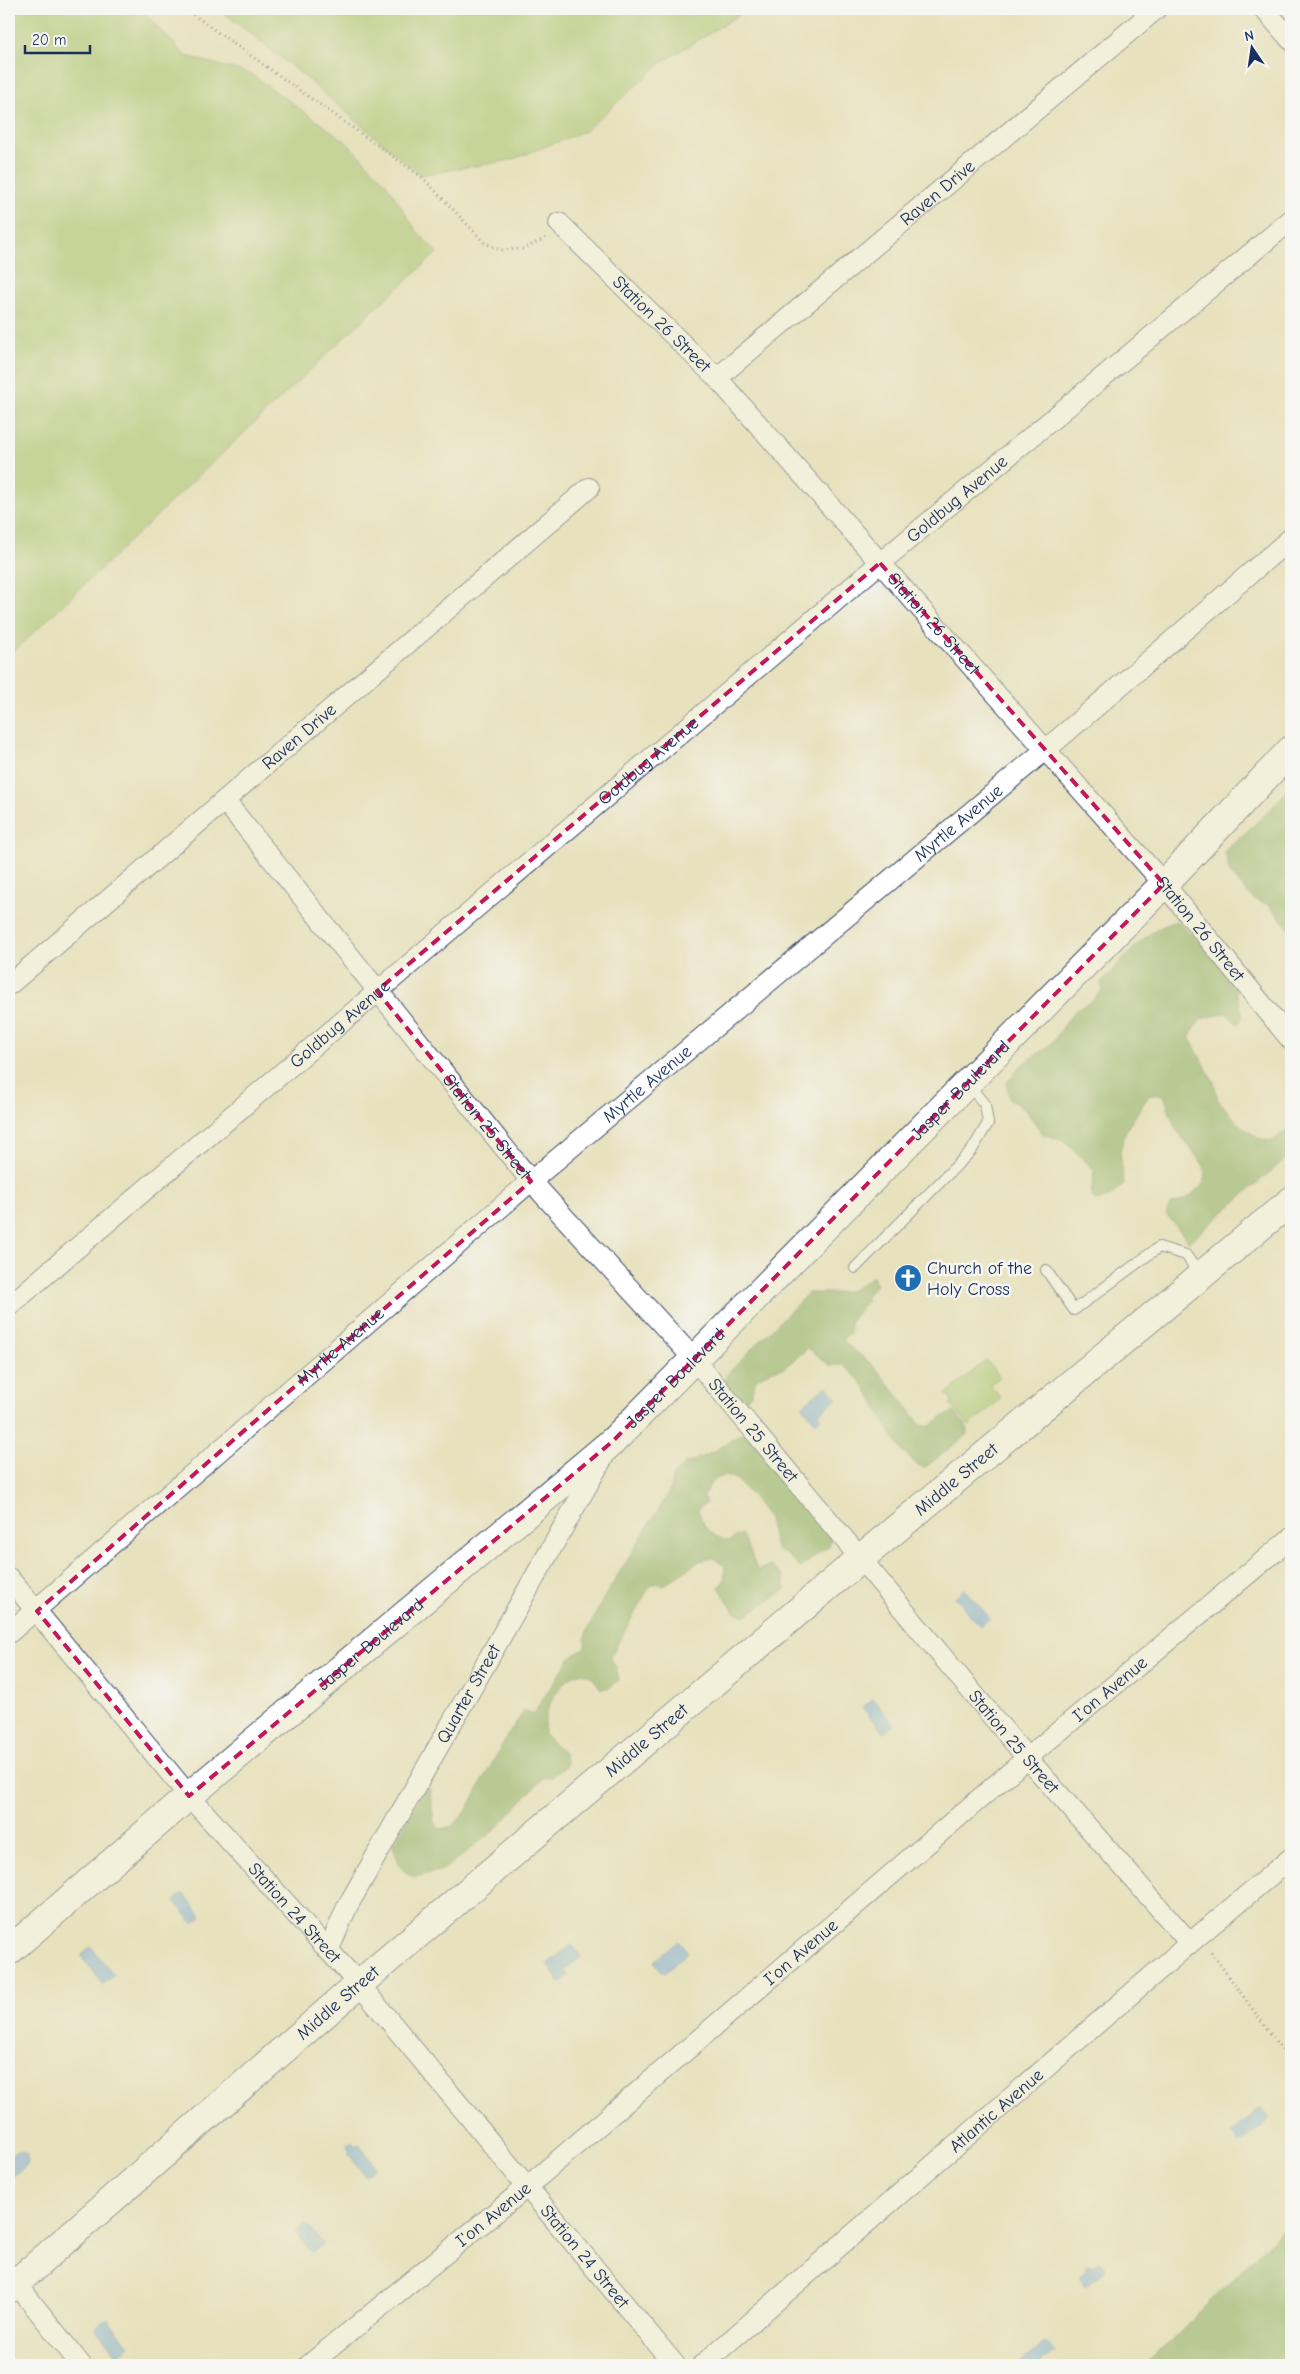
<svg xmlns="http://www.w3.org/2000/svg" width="1300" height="2374" viewBox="0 0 1300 2374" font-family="'Comic Neue',sans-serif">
  <rect width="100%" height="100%" fill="#f6f6f2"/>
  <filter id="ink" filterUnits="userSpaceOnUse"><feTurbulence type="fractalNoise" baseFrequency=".02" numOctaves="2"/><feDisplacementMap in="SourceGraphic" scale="10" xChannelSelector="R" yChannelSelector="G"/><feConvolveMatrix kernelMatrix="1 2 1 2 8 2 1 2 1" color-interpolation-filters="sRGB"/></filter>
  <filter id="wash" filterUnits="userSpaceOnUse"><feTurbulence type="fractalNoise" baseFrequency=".0096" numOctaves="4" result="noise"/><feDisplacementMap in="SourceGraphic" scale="20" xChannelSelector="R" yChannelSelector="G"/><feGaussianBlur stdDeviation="1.12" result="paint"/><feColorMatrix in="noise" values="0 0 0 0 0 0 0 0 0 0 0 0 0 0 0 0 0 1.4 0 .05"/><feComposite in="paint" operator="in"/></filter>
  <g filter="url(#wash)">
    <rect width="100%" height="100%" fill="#e8e1be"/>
    <!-- green -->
    <path fill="#a0c46e" stroke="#5e7a66" d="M9,9H140L186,56L251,74L345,141L386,183L415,229L437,253L369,314L9,656Z
      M219,9H748L661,63L585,131L511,160L420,175L299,72Z
      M986,1360L1000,1377L990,1385L1001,1399L969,1426L950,1404L953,1402L946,1394Z"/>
    <!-- forest -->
    <path fill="#80aa61" stroke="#4e6c60" d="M1291,786V931L1269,905L1253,899L1242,887L1229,871L1225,851L1267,813Z
      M1177,921L1214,954L1234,983L1243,1017L1238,1025L1226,1013L1201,1019L1189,1037L1214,1082L1218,1100L1238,1123L1258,1138L1272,1141L1291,1128V1154L1189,1242L1166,1214L1170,1205L1186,1199L1205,1183L1204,1166L1175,1128L1164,1095L1150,1094L1126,1130L1120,1152L1124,1184L1109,1198L1097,1201L1091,1197L1094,1170L1066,1142L1043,1134L1026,1111L1010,1099L1006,1084L1022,1065L1051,1044L1076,1009L1091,1002L1102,990L1101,982C1125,960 1144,929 1177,921Z
      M873,1276L876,1285L866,1296V1302L850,1322L851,1333L844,1337L843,1341L875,1367L922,1426H931L941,1417L954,1412L968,1428L966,1436L924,1468C892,1454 881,1405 860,1381C855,1375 848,1370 843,1365L831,1366L808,1348L784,1368L773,1370L756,1379L751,1395L742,1403L726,1390V1375L808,1293H835L852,1290Z
      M741,1434H750L831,1538L829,1546L800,1568L786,1554L776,1550L769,1519L753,1497L736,1479L726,1475L713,1480L704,1495L706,1503L698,1509C706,1530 706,1534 729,1541L741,1534L750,1550L757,1570L771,1566L783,1576L786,1589L745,1616L734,1612L719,1587L724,1581L725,1566L713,1558L700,1561L663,1586L657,1583L650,1586L610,1657L616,1667L619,1680L609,1688L601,1689L592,1677L582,1672C558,1679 543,1710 544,1734L564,1753L567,1765L552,1777L543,1778L495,1830L443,1870L415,1877L404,1871L399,1864L393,1845L407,1822L421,1792L430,1789L434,1823L440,1829L453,1826L467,1810L507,1736L524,1711L533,1714L570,1658L585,1647V1636L603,1599L668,1494L673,1475L683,1465L713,1452Z
      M1291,2221V2365H1141L1152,2359Z"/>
    <!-- water -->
    <path fill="#73ace3" stroke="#476ea0" d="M827,1386L837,1398L818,1414L821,1418L816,1422L802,1406Z
      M964,1589L990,1618L980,1626L955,1597Z
      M873,1699L894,1725L884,1733L862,1707Z
      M183,1893L202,1917L193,1923L174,1901Z
      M679,1941L688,1952L664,1973L654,1962Z
      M572,1945L581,1957L564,1970L569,1976L560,1983L547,1964Z
      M91,1947L114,1975L103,1984L81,1956Z
      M1261,2107L1270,2118L1240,2144L1231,2133Z
      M351,2141L355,2146L359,2144L376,2168L365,2176L348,2153L350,2151L346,2146Z
      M17,2151L27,2154L28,2164L9,2179V2157Z
      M306,2223L323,2244L312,2252L295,2232Z
      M1099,2261L1106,2270L1086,2287L1079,2277L1086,2271L1084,2267L1088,2264L1091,2267Z
      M107,2319L130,2346L118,2355L95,2329Z
      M1046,2342L1054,2351L1037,2365H1017Z"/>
  </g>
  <g filter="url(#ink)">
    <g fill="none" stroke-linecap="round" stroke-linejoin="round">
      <!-- lane casing -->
      <g stroke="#3a4a6c" stroke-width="12">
        <path id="lane" d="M855,1268L972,1150L988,1123L985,1105L968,1084
          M1046,1270L1074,1310L1159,1247L1186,1255L1200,1276"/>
      </g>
      <!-- street casing -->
      <g stroke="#3a4a6c" stroke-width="22">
        <g id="street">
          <path d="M1264,9L1291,40"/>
          <path id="s1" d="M559,223L717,378L1164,884L1291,1040"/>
          <path id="s2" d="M717,378L1156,9"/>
          <path id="s3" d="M225,801L531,1181L694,1359L1027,1758L1190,1943"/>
          <path id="s4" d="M9,985L589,488"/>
          <path id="s5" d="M9,1306L880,563L1291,220"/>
          <path id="s6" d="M9,1578L189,1796L359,1984L675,2365"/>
          <path id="s7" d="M9,1633L531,1181L1056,741L1291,538"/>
          <path id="s8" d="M329,1949L347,1907L605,1454"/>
          <path d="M9,2274L81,2365"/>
          <path id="s9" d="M309,2365L528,2186L1027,1758L1291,1538"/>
          <path id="s10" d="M702,2365L1190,1943L1291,1858"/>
        </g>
      </g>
      <!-- secondary casing -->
      <g stroke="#3a4a6c" stroke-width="30">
        <g id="secondary">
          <path id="s11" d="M9,2289L359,1984L860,1559L1291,1201"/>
        </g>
      </g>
      <!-- primary casing -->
      <g stroke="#3a4a6c" stroke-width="30">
        <g id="primary">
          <path id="s12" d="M9,1951L189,1796L613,1441L1164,884L1291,750"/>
        </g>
      </g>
      <!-- path -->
      <path stroke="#3a4a6c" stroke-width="3" stroke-dasharray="1 4" stroke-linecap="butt" d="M185,9L422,177L484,242L500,250L523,249L546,238
        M1211,1952L1291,2062"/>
      <!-- lane -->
      <use href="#lane" stroke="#fff" stroke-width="10"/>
      <!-- street -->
      <use href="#street" stroke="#fff" stroke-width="20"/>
      <!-- secondary -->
      <use href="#secondary" stroke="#fff" stroke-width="28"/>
      <!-- primary -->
      <use href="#primary" stroke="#fff" stroke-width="28"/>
    </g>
  </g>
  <!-- marked area -->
  <path d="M0 0H1300V2374H0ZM880,563L1164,884L613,1441L189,1796L37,1611L531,1181L377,991Z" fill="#e8e1be" fill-opacity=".55" fill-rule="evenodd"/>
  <path fill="none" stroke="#c2185b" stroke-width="4" stroke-dasharray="10 6" stroke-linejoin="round" d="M880,563L1164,884L613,1441L189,1796L37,1611L531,1181L377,991Z"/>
  <!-- icons -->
  <defs>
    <g id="church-disc" transform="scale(1.4375)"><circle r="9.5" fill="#1f6fb2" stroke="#f6f6f2"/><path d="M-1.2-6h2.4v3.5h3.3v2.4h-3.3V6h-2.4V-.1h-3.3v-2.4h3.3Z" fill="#fff"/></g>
  </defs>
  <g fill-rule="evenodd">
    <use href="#church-disc" x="908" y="1278"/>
  </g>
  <g text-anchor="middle" stroke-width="5" stroke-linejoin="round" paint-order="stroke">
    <!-- street labels -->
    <g font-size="18" fill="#1b2f5e" stroke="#f6f6f2">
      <text dy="6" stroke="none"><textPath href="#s2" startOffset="288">Raven Drive</textPath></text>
      <text dy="6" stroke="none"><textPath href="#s1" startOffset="144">Station 26 Street</textPath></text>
      <text dy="6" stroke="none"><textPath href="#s5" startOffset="1245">Goldbug Avenue</textPath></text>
      <text dy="6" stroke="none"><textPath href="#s1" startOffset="549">Station 26 Street</textPath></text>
      <text dy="6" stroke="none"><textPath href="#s4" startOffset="382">Raven Drive</textPath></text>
      <text dy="6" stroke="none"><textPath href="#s5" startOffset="840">Goldbug Avenue</textPath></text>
      <text dy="6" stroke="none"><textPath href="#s7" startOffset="1248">Myrtle Avenue</textPath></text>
      <text dy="6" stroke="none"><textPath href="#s1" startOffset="954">Station 26 Street</textPath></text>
      <text dy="6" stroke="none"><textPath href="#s5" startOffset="435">Goldbug Avenue</textPath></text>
      <text dy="6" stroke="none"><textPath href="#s7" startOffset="842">Myrtle Avenue</textPath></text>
      <text dy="6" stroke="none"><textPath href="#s12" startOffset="1284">Jasper Boulevard</textPath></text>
      <text dy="6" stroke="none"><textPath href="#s3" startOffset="418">Station 25 Street</textPath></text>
      <text dy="6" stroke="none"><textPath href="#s7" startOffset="438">Myrtle Avenue</textPath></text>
      <text dy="6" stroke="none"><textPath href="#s12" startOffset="879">Jasper Boulevard</textPath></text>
      <text dy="6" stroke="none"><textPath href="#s3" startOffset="822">Station 25 Street</textPath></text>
      <text dy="6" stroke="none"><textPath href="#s11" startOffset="1246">Middle Street</textPath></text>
      <text dy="6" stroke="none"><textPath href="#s12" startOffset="474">Jasper Boulevard</textPath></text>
      <text dy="6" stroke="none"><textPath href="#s9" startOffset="1048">I'on Avenue</textPath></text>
      <text dy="6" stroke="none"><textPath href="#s8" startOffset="291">Quarter Street</textPath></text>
      <text dy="6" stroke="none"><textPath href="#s11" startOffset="841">Middle Street</textPath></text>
      <text dy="6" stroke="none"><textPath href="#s3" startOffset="1228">Station 25 Street</textPath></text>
      <text dy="6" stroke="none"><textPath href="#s6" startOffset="440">Station 24 Street</textPath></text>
      <text dy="6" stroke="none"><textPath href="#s9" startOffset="642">I'on Avenue</textPath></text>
      <text dy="6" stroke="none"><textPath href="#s11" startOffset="436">Middle Street</textPath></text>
      <text dy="6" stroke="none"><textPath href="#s10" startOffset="389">Atlantic Avenue</textPath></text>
      <text dy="6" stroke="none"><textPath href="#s9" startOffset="238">I'on Avenue</textPath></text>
      <text dy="6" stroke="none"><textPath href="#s6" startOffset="890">Station 24 Street</textPath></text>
    </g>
    <!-- poi labels -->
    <g font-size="18" fill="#1b2f5e" stroke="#f6f6f2" text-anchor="start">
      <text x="927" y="1274">Church of the<tspan x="927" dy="21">Holy Cross</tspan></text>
    </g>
  </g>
  <!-- margin -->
  <rect width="1300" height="2374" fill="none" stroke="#f6f6f2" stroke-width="30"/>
  <!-- north arrow -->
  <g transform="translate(1252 48) rotate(347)" stroke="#f6f6f2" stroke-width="4" paint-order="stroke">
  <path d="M0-4L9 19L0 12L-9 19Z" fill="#1b2f5e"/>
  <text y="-8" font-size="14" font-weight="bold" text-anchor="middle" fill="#1b2f5e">N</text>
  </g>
  <!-- scale -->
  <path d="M25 45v8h65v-8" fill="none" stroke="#1b2f5e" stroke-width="2.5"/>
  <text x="32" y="45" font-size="15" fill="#1b2f5e" stroke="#f6f6f2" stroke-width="4" paint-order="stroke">20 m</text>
</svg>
